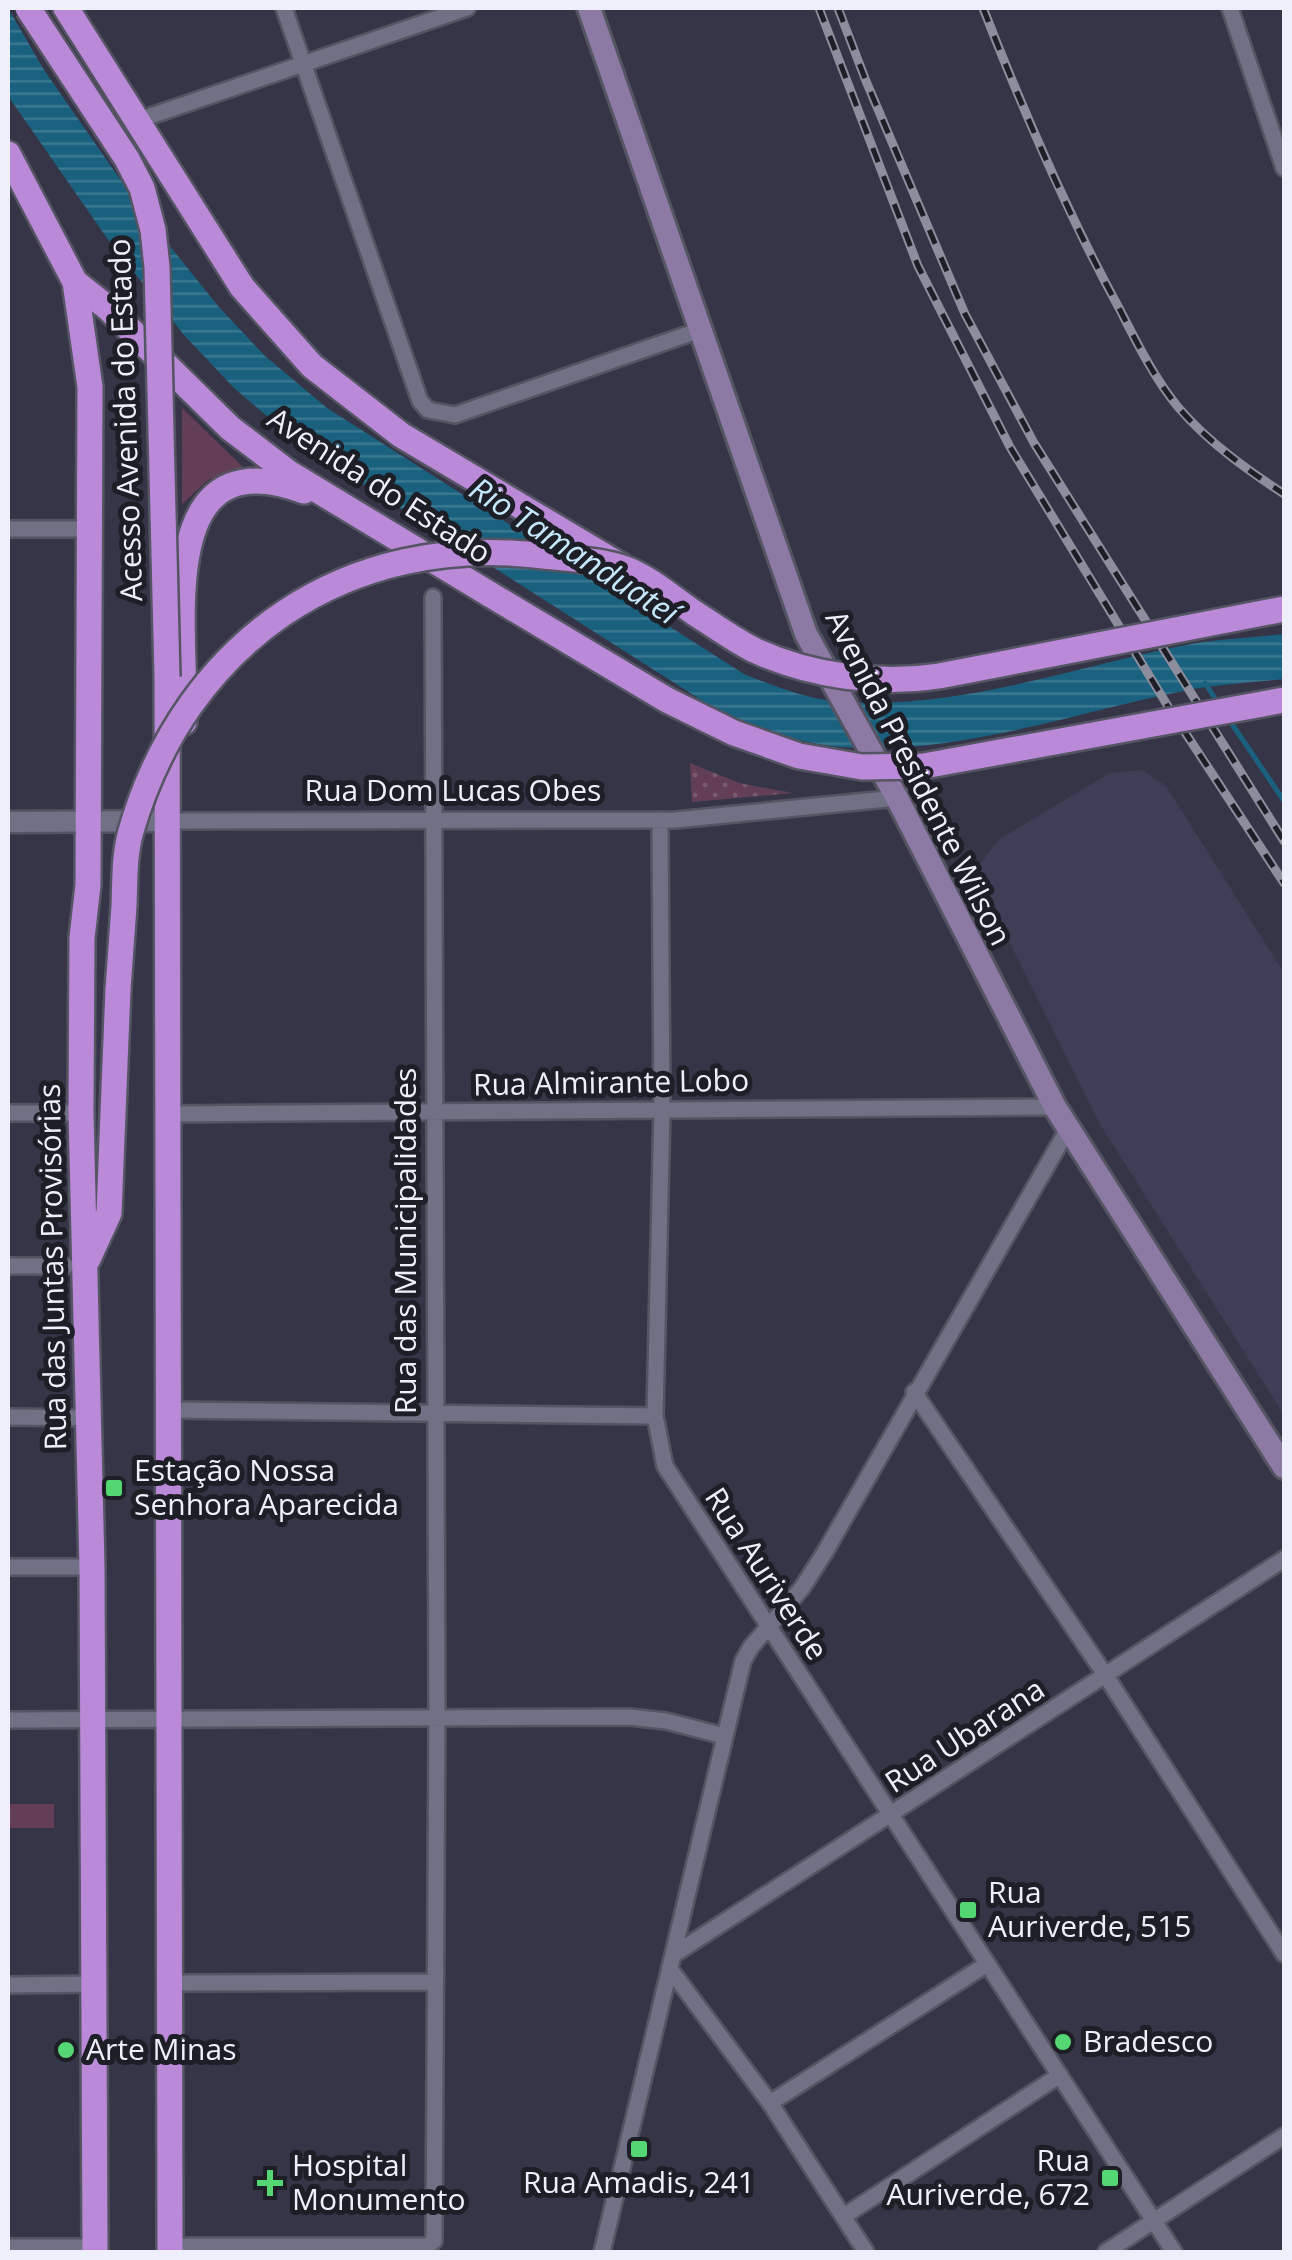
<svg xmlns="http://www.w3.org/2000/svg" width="1292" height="2260" viewBox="0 0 1292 2260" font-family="'Open Sans',sans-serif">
  <defs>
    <pattern id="garden-dots" width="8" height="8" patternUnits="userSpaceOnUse" patternTransform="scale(2.5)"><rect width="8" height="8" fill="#623f56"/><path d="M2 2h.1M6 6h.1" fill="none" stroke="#795b6f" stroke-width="1.8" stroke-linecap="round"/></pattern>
    <pattern id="water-rules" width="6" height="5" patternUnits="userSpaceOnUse" patternTransform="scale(2.5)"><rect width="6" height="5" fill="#19617e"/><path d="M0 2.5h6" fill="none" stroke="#3b7891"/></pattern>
  </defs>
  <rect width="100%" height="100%" fill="#363547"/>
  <!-- built -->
  <path fill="#3f3e57" d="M1142,770L1166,786L1284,973V1415L1100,1124L985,893L980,864L998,840L1110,773Z"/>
  <!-- green -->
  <path fill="#623f56" d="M182,408L243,467L208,480L182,504Z
    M8,1804H54V1828H8Z"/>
  <!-- garden -->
  <path fill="url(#garden-dots)" d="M690,763L739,783L793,793L692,802Z"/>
  <!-- water -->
  <path fill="url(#water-rules)" d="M8,8L44,70L145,215L218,306L265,356L327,408L744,674C777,687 810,701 846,702C961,709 1074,667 1186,645C1218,639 1252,638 1284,634V679C1254,682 1223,684 1193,689C1078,711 959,756 840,747C799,743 761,729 723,714L300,444L234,388L184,335L109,241L8,96Z"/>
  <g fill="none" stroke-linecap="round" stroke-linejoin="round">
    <!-- stream -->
    <path stroke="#19617e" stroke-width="5" d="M1205,683L1218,703
      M1230,721L1284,801"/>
    <!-- minor casing -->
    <g stroke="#545463" stroke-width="20">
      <path id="minor" d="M284,8L420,401L428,410L455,415L700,330
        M1230,8L1284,168
        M136,121L467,8
        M8,529H90
        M660,820L662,1109L655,1416L665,1466L1174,2252
        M167,821L675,820L897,798
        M8,1113H81
        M168,1114L1055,1107
        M8,1266H66
        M914,1392L1106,1676L1284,1954
        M170,1410L655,1416
        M8,1417L89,1418
        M8,1567H92
        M8,1720L629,1717L666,1721L724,1736
        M673,1955L1284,1559
        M670,1969L770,2103L866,2252
        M172,1983L435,1982
        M8,1985L95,1984
        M770,2103L987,1964
        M844,2216L1060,2075
        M170,2246H427L434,2241L437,1718L433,597
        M8,2247H95
        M602,2252L743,1661L751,1647L802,1588L825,1552L1068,1129
        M1106,2252L1284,2136"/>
    </g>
    <!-- tertiary casing -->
    <g stroke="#545463" stroke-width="25">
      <path id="tertiary" d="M8,822L167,821"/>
    </g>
    <!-- secondary casing -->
    <g stroke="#545463" stroke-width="28">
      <path id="secondary" d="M589,8L806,634L897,798L1055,1107L1284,1467"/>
    </g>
    <!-- trunk casing -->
    <g stroke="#545463" stroke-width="30">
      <path id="trunk" d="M66,8L242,287L312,366L401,435L621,566
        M8,154L75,282L109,309L230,428L289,473L491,595
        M75,282L90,387L88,885L82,938L81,1113L92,1567L95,2252
        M167,677L170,2252
        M184,722C187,635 150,434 304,491
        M88,1259L109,1213L118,989"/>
    </g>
    <!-- minor -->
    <use href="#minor" stroke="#717185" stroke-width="15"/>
    <!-- tertiary -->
    <use href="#tertiary" stroke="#717185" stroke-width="20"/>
    <!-- secondary -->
    <use href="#secondary" stroke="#8c7aa4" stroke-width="22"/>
    <!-- trunk -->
    <use href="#trunk" stroke="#ba8ad8" stroke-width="25"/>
    <!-- rail casing -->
    <g stroke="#8e8d9d" stroke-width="9">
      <path id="rail" d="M819,8L918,266L1010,447L1169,708L1284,883
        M838,8L866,81L965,314L1034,443L1284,841
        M983,8C1023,110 1066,211 1119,308C1136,341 1154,378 1178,407C1208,442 1246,469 1284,494"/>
    </g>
    <!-- rail -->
    <use href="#rail" stroke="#1e1e26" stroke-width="5" stroke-dasharray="15" stroke-linecap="butt"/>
    <!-- trunk-bridge casing -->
    <g stroke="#545463" stroke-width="30" stroke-linecap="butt">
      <path id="trunk-bridge" d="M28,8L127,159L142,188L153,230L157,267L167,677
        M491,595L667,700L734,733L799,756L862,767L924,766L1284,700
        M118,989C120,961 122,933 124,906C125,881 124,855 131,831C186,641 347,531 544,556C570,559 601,560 626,569C650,578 675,600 696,614C715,626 734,640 754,650C810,676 878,685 939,676L1284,609"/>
    </g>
    <!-- trunk-bridge -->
    <use href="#trunk-bridge" stroke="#ba8ad8" stroke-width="25"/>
  </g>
  <!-- markers -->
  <g fill="#54d672" stroke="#1e1e26" stroke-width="4">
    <rect x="104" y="1478" width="20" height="20" rx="5"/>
    <rect x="958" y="1900" width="20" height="20" rx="5"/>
    <circle cx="1063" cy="2042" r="10"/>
    <circle cx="66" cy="2050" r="10"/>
    <rect x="629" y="2139" width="20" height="20" rx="5"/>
    <rect x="1100" y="2168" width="20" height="20" rx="5"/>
    <path d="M265 2168h10v10h10v10h-10v10h-10v-10h-10v-10h10z"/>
  </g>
  <g text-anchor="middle" stroke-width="10" stroke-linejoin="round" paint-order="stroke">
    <!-- street labels -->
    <g font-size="30" fill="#efeffb" stroke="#1e1e26">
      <text transform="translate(126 420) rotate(-92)" y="10">Acesso Avenida do Estado</text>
      <text transform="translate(379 486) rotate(33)" y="10">Avenida do Estado</text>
      <text transform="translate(918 778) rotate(63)" y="10">Avenida Presidente Wilson</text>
      <text x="453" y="801">Rua Dom Lucas Obes</text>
      <text transform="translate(611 1083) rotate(-1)" y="10">Rua Almirante Lobo</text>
      <text transform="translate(406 1241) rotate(-90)" y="10">Rua das Municipalidades</text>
      <text transform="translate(53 1267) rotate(-91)" y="10">Rua das Juntas Provisórias</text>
      <text transform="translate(766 1574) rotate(57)" y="10">Rua Auriverde</text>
      <text transform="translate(965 1736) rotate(-33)" y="10">Rua Ubarana</text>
    </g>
    <!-- poi labels -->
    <g font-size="30" fill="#efeffb" stroke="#1e1e26" text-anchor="start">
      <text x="134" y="1481">Estação Nossa<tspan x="134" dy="34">Senhora Aparecida</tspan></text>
      <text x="988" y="1903">Rua<tspan x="988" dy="34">Auriverde, 515</tspan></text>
      <text x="1083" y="2052">Bradesco</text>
      <text x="86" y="2060">Arte Minas</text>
      <text x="1090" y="2171" text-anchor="end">Rua<tspan x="1090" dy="34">Auriverde, 672</tspan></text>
      <text x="292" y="2176">Hospital<tspan x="292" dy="34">Monumento</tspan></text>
      <text x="639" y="2193" text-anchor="middle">Rua Amadis, 241</text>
    </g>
    <!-- water labels -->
    <g font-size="32" font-style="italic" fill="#c5e8fb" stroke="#1e1e26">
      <text transform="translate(574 551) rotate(33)" y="11">Rio Tamanduateí</text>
    </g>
  </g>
  <!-- border -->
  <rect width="1292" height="2260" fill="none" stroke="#efeffb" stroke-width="20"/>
</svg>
